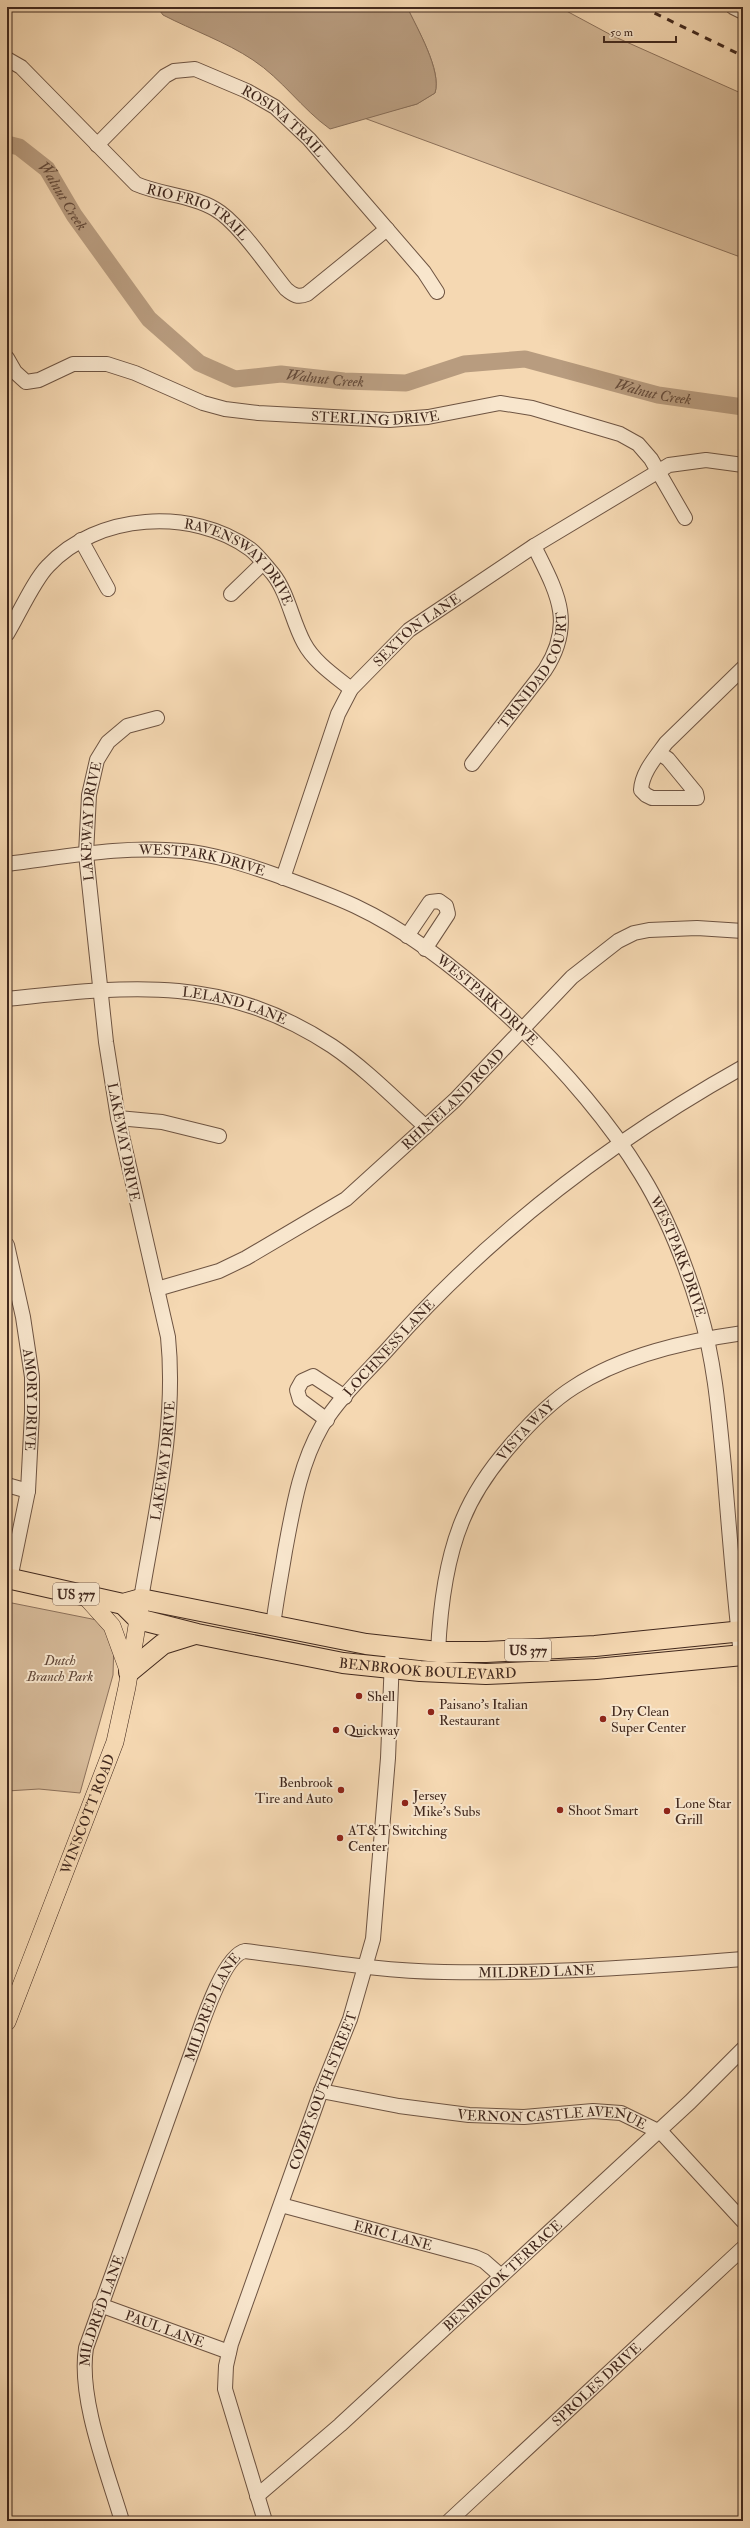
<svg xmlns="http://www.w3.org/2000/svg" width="750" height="2528" viewBox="0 0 750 2528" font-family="'IM FELL Double Pica',serif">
  <rect width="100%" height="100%" fill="#f5d8b2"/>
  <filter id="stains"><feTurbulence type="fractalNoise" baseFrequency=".005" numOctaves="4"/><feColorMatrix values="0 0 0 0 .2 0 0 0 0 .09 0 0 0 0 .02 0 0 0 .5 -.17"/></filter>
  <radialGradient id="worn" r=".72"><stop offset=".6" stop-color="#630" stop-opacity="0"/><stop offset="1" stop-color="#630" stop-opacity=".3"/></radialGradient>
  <!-- green -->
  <path fill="#d6ba99" stroke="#8c715b" d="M407,7H559L613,36L743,94V258L364,118L417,104L435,93C442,70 417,29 407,7Z
    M7,1602L107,1622L114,1640L113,1675L80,1793L39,1789L7,1791Z"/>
  <!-- water -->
  <path fill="#b89c7f" stroke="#886e58" d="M157,7H407C417,28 442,71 435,93L417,104L330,129C302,109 282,79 253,60C226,42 192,30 163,15Z"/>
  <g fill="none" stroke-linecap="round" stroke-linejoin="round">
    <!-- river -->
    <path stroke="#b89c7f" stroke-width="17" id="s1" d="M7,144L19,147L47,169L74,215L149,319L199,363L235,379L281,374L344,381L406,383L464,364L525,359L658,395L743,407"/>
    <!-- minor casing -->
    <g stroke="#6e5442" stroke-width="16">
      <g id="minor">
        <path d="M733,7L743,12"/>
        <path id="s2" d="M7,59L21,67L136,184C161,195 191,195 215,209C238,222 268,267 286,289C293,295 298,298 307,294L387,229"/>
        <path id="s3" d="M97,145L165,76L174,71L195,69L247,91L275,107L309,139L424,272L437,292"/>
        <path id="s4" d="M7,358L15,372L26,382L39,380L73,364H107L135,373L203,403L225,409L258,413L389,420L428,417L500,403L532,408L620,434L638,444L651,459L685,518"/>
        <path d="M81,540L108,589"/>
        <path d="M231,594L263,563"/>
        <path id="s5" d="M7,634C18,616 34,580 48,566C97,513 192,507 250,549C258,555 266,566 273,574C288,593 292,621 304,643C314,662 335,676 351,689"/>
        <path d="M659,753L668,759L696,793L697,798H652L646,795L641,790C642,772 656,757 666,743L743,668"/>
        <path id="s6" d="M472,764L545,670C576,622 556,591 534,546"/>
        <path id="s7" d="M7,864C65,857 124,845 182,851C213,854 244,864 273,874C301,884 329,894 355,906C457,954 583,1078 641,1174C667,1216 686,1265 700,1312C715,1363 719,1415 724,1467C729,1530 734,1592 741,1655"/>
        <path id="s8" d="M283,878L338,714L351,689L409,630L534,546L669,465L706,460L743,465"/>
        <path d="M407,936L430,902L439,901L446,906L448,914L425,949"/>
        <path id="s9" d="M7,999C130,986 222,974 332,1046C366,1069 396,1100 426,1127"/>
        <path d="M118,1118L162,1122L219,1136"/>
        <path id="s10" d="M7,1245L23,1317L32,1377V1413L28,1491L10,1579"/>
        <path id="s11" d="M157,1289L219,1271L246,1258L346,1199L455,1100L572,977L618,941L634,933L649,930L697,928L743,931"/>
        <path d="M327,1420L300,1400L297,1390L302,1381L313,1376L345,1397"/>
        <path d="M7,1485L28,1491"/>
        <path id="s12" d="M141,1599C155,1514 177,1424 168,1337L118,1118L106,1042L86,854L89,795L97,760L108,742L127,726L157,718"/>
        <path id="s13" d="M273,1626C276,1601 281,1576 285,1551C293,1508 300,1464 322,1426C339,1398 365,1374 387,1350C488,1235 609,1142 743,1067"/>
        <path id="s14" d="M438,1652C440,1609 446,1559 463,1519C474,1492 491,1468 510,1446C529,1424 550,1402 574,1387C623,1355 686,1341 743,1333"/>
        <path id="s15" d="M321,2091L399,2106L469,2115L524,2117L593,2111L621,2113L662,2133L743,2221"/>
        <path id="s16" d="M281,2205L475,2257L484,2261L500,2275"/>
        <path id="s17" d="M100,2305L229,2352"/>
        <path id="s18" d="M257,2496L340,2425L690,2102L743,2049"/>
        <path id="s19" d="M122,2521C107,2471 78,2398 86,2348L195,2043C202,2023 224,1955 245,1951C311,1959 377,1971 444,1972C544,1974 643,1967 743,1959"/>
        <path id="s20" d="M265,2521L225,2389L226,2366L231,2344L321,2091L350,2019L373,1939L388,1758L392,1659"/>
        <path id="s21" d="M449,2521L743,2248"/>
      </g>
    </g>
    <!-- major casing -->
    <g stroke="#41281d" stroke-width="18">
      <g id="major">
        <path d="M84,1595L112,1626L128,1670"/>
        <path id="s22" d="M7,2022L115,1742L127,1687L140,1607"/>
      </g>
    </g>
    <!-- highway casing -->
    <g stroke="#41281d" stroke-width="22">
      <g id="highway">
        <path d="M7,1578L123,1604L141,1599L366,1644L438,1652H486L595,1646L743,1631"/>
        <path id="s23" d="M123,1604L138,1619L197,1634L343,1663L420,1671L486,1674L596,1669L743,1655"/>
        <path d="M129,1672L163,1644L195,1634"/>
      </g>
    </g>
    <!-- minor -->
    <use href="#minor" stroke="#f8e6cd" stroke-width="14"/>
    <!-- major -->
    <use href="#major" stroke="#f5d8b2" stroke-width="17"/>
    <!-- highway -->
    <use href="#highway" stroke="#f5d8b2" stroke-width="20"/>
    <!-- rail -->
    <path stroke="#41281d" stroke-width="3" stroke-dasharray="7 7" stroke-linecap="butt" d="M642,7L743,56"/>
  </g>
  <!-- markers -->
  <g fill="#8f2418" stroke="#f8e6cd" stroke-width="1.5">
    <circle cx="359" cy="1696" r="4"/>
    <circle cx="431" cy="1712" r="4"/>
    <circle cx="603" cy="1719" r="4"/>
    <circle cx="336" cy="1730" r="4"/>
    <circle cx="341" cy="1790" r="4"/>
    <circle cx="405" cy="1803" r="4"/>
    <circle cx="560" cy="1810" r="4"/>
    <circle cx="667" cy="1811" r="4"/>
    <circle cx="340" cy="1838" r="4"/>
  </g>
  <g text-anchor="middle" stroke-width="4" stroke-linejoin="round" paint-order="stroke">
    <!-- shield labels -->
    <g fill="#f8e6cd" stroke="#786152" stroke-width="1">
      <rect x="53" y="1583" width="46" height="22" rx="3"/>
      <rect x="505" y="1639" width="46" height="22" rx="3"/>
    </g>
    <g font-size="13" font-weight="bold" fill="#41281d">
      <text x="76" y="1599">US 377</text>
      <text x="528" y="1655">US 377</text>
    </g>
    <!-- street labels -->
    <g font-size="14" fill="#41281d" stroke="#f8e6cd">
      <text dy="5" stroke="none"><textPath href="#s3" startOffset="232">ROSINA TRAIL</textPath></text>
      <text dy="5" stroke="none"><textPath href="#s2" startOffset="249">RIO FRIO TRAIL</textPath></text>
      <text dy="5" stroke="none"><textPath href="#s4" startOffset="393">STERLING DRIVE</textPath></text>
      <text dy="5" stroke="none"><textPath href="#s5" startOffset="298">RAVENSWAY DRIVE</textPath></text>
      <text dy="5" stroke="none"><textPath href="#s8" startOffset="290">SEXTON LANE</textPath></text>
      <text dy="5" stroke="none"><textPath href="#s6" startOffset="114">TRINIDAD COURT</textPath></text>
      <text dy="5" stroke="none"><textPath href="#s12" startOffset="788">LAKEWAY DRIVE</textPath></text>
      <text dy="5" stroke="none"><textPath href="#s7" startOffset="197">WESTPARK DRIVE</textPath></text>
      <text dy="5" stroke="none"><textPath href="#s7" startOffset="521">WESTPARK DRIVE</textPath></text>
      <text dy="5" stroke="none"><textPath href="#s9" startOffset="230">LELAND LANE</textPath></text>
      <text dy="5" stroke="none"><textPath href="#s11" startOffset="357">RHINELAND ROAD</textPath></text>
      <text transform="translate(124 1142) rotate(79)" y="5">LAKEWAY DRIVE</text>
      <text dy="5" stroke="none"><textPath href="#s7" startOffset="845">WESTPARK DRIVE</textPath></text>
      <text dy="5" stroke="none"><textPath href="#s13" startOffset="310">LOCHNESS LANE</textPath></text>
      <text dy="5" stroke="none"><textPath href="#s10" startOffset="157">AMORY DRIVE</textPath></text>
      <text dy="5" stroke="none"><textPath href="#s14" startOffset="245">VISTA WAY</textPath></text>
      <text dy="5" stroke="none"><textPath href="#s12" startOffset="140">LAKEWAY DRIVE</textPath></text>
      <text dy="5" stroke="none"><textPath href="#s23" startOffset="316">BENBROOK BOULEVARD</textPath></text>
      <text dy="5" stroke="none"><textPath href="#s22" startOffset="223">WINSCOTT ROAD</textPath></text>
      <text dy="5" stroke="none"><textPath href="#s19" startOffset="902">MILDRED LANE</textPath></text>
      <text dy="5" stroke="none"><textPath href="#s19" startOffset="542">MILDRED LANE</textPath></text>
      <text dy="5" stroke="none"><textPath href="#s20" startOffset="453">COZBY SOUTH STREET</textPath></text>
      <text dy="5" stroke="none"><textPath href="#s15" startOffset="234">VERNON CASTLE AVENUE</textPath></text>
      <text dy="5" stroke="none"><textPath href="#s16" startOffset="116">ERIC LANE</textPath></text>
      <text dy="5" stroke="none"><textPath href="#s18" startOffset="330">BENBROOK TERRACE</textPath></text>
      <text dy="5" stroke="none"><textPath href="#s19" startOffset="218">MILDRED LANE</textPath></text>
      <text dy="5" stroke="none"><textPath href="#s17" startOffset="69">PAUL LANE</textPath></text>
      <text dy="5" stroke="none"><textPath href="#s21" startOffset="201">SPROLES DRIVE</textPath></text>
    </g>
    <!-- park labels -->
    <g font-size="14" font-style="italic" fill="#5f4536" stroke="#f8e6cd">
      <text x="60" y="1665">Dutch<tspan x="60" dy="16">Branch Park</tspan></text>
    </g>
    <!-- poi labels -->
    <g font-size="14" fill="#41281d" stroke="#f8e6cd" text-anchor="start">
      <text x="367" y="1701">Shell</text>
      <text x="439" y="1709">Paisano's Italian<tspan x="439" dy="16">Restaurant</tspan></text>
      <text x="611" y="1716">Dry Clean<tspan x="611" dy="16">Super Center</tspan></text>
      <text x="344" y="1735">Quickway</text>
      <text x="333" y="1787" text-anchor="end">Benbrook<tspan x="333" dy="16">Tire and Auto</tspan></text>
      <text x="413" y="1800">Jersey<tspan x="413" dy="16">Mike's Subs</tspan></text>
      <text x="675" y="1808">Lone Star<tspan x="675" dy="16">Grill</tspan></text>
      <text x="568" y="1815">Shoot Smart</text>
      <text x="348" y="1835">AT&amp;T Switching<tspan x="348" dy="16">Center</tspan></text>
    </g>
    <!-- water labels -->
    <g font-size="15" font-style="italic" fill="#654b3a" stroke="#f8e6cd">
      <text dy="5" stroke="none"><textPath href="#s1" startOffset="79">Walnut Creek</textPath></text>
      <text dy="5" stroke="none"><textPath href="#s1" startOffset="426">Walnut Creek</textPath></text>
      <text dy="5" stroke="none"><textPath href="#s1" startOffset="762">Walnut Creek</textPath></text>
    </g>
  </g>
  <!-- margin -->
  <rect width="750" height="2528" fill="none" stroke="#f5d8b2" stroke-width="24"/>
  <rect x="8" y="8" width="734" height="2512" fill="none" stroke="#41281d" stroke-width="2"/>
  <rect x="12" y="12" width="726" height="2504" fill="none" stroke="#41281d"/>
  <!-- scale -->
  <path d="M604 36v6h72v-6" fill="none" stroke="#41281d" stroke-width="2"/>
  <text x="610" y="36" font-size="12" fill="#41281d" stroke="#f8e6cd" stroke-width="3" paint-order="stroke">50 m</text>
  <rect width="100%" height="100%" filter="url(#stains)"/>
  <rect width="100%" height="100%" fill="url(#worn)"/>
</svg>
